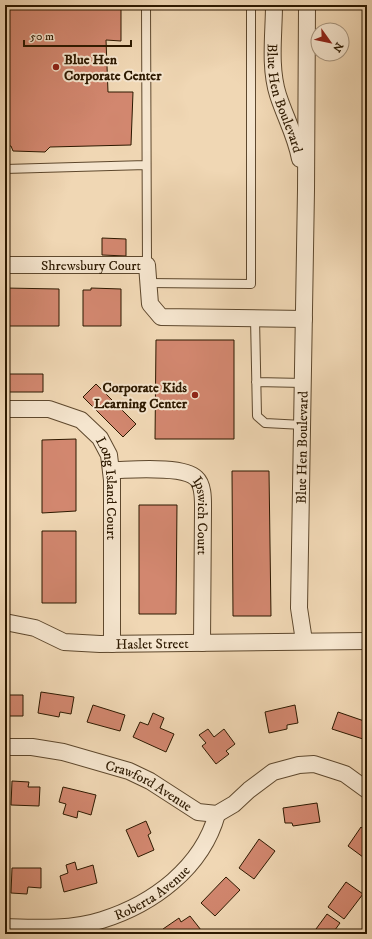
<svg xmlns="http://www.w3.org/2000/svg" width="372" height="939" viewBox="0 0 372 939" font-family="'IM FELL DW Pica',serif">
  <rect width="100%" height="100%" fill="#f0d7b4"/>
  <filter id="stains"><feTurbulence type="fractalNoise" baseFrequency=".005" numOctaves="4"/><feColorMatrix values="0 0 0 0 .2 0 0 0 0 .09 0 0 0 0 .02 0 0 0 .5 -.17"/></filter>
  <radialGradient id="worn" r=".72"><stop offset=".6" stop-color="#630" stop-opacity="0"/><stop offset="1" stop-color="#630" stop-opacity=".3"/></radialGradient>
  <!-- building -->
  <path fill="#d2876f" stroke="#2d1900" d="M5,5H121V41L106,40L108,92H133L131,145L50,147L45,152L13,151L11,146H5Z
    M102,238L126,239V256L102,255Z
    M5,288L59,289V326H5Z
    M91,288L121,289V326H83V290H91Z
    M156,340H234V439H155Z
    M5,374H43V392H5Z
    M96,384L136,424L123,437L83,397Z
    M76,439V511L42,513V440Z
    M232,471H269L271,616H233Z
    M139,505H177L176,614H139Z
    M42,531H76V603H42Z
    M41,692L74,697L71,714L60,712L59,717L38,713Z
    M5,695H23V716H5Z
    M93,705L125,715L120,731L87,722Z
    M295,705L298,723L287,725V729L269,733L265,712Z
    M338,712L367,722L363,739L332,729Z
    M153,713L164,718L160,728L174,734L166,752L133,737L140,722L148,725Z
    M208,729L214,737L224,729L235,744L226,751L229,754L216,764L202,746L206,743L199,735Z
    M12,781L29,782L28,787H40L39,806L11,805Z
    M63,787L96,795L91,815L78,811L77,818L63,814L66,804L59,802Z
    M317,803L320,822L293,826L292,823H285L283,808Z
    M146,821L151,833L148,835L154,850L138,857L126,830Z
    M361,827L367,832V860L348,846Z
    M259,839L275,851L254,879L239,868Z
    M75,862L77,870L93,865L97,883L64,892L60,876L68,873L66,865Z
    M12,868H41V888L28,887L27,894L11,893Z
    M226,877L240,890L215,916L201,903Z
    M346,882L363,894L344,919L328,907Z
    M327,914L340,923L332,934H324L316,929Z
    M190,916L201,930L195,934H166L163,929L179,918L181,922Z"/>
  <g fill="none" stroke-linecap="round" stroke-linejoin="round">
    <!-- service casing -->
    <g stroke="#5e482d" stroke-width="10">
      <path id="service" d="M146,5L147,265
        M5,169L146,165
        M148,283L251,284V5
        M255,318L257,416L265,423L303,425
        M256,382L303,383"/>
    </g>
    <!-- minor casing -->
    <g stroke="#5e482d" stroke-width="18">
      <g id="minor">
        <path id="s1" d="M274,5C274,33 269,67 278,95C285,117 296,136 300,159"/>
        <path id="s2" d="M5,265H147L150,304L161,317L304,319"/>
        <path id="s3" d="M5,409H49L81,420L100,438L109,455L112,480V644"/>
        <path id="s4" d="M111,470C130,470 183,465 196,478C204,485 203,501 203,511L202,643"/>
        <path id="s5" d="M5,622L35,628L64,642L100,644L367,641"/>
        <path id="s6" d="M304,641L299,608L306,190L307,5"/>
        <path id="s7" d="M5,747H32L63,752L129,771L150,781L198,812L217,814L234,804L249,790L273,772L299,765L314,764L345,774L367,790"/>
        <path id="s8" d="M5,927C36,928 71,930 102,920C153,904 202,868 217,814"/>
      </g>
    </g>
    <!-- service -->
    <use href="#service" stroke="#f5e5ce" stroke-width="8"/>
    <!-- minor -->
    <use href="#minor" stroke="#f5e5ce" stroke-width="16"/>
  </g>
  <!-- markers -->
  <g fill="#8f2418" stroke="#f5e5ce" stroke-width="1.5">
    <circle cx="56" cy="67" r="4"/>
    <circle cx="195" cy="395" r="4"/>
  </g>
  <g text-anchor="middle" stroke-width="4" stroke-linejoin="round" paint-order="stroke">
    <!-- poi labels -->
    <g font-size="14" font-weight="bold" fill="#2d1900" stroke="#f5e5ce" text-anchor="start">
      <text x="64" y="64">Blue Hen<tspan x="64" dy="16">Corporate Center</tspan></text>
      <text x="187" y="392" text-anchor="end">Corporate Kids<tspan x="187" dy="16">Learning Center</tspan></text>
    </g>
    <!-- street labels -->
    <g font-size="14" fill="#2d1900" stroke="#f5e5ce">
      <text dy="5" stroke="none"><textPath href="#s1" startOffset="95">Blue Hen Boulevard</textPath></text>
      <text dy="5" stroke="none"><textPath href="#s2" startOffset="86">Shrewsbury Court</textPath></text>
      <text dy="5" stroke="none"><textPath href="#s6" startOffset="194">Blue Hen Boulevard</textPath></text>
      <text dy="5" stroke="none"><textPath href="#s3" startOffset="156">Long Island Court</textPath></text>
      <text dy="5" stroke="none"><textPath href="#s4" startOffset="126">Ipswich Court</textPath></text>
      <text dy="5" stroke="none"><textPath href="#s5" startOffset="151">Haslet Street</textPath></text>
      <text dy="5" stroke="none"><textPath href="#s7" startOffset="151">Crawford Avenue</textPath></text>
      <text dy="5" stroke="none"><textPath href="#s8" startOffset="155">Roberta Avenue</textPath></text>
    </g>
  </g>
  <!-- margin -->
  <rect width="372" height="939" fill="none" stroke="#f0d7b4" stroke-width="20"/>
  <rect x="6" y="6" width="360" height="927" fill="none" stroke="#2d1900" stroke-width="2"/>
  <rect x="10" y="10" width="352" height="919" fill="none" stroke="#2d1900"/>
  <!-- north arrow -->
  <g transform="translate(330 42) rotate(123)"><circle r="19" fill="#f5e5ce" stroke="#a5937c"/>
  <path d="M0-3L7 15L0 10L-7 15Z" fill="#8f2418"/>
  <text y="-6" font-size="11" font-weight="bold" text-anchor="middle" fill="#2d1900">N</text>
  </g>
  <!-- scale -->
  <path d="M24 40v6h107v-6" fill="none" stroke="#2d1900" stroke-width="2"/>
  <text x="30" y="40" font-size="12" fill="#2d1900" stroke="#f5e5ce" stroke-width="3" paint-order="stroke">50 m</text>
  <rect width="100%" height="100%" filter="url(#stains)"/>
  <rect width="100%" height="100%" fill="url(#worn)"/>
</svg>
